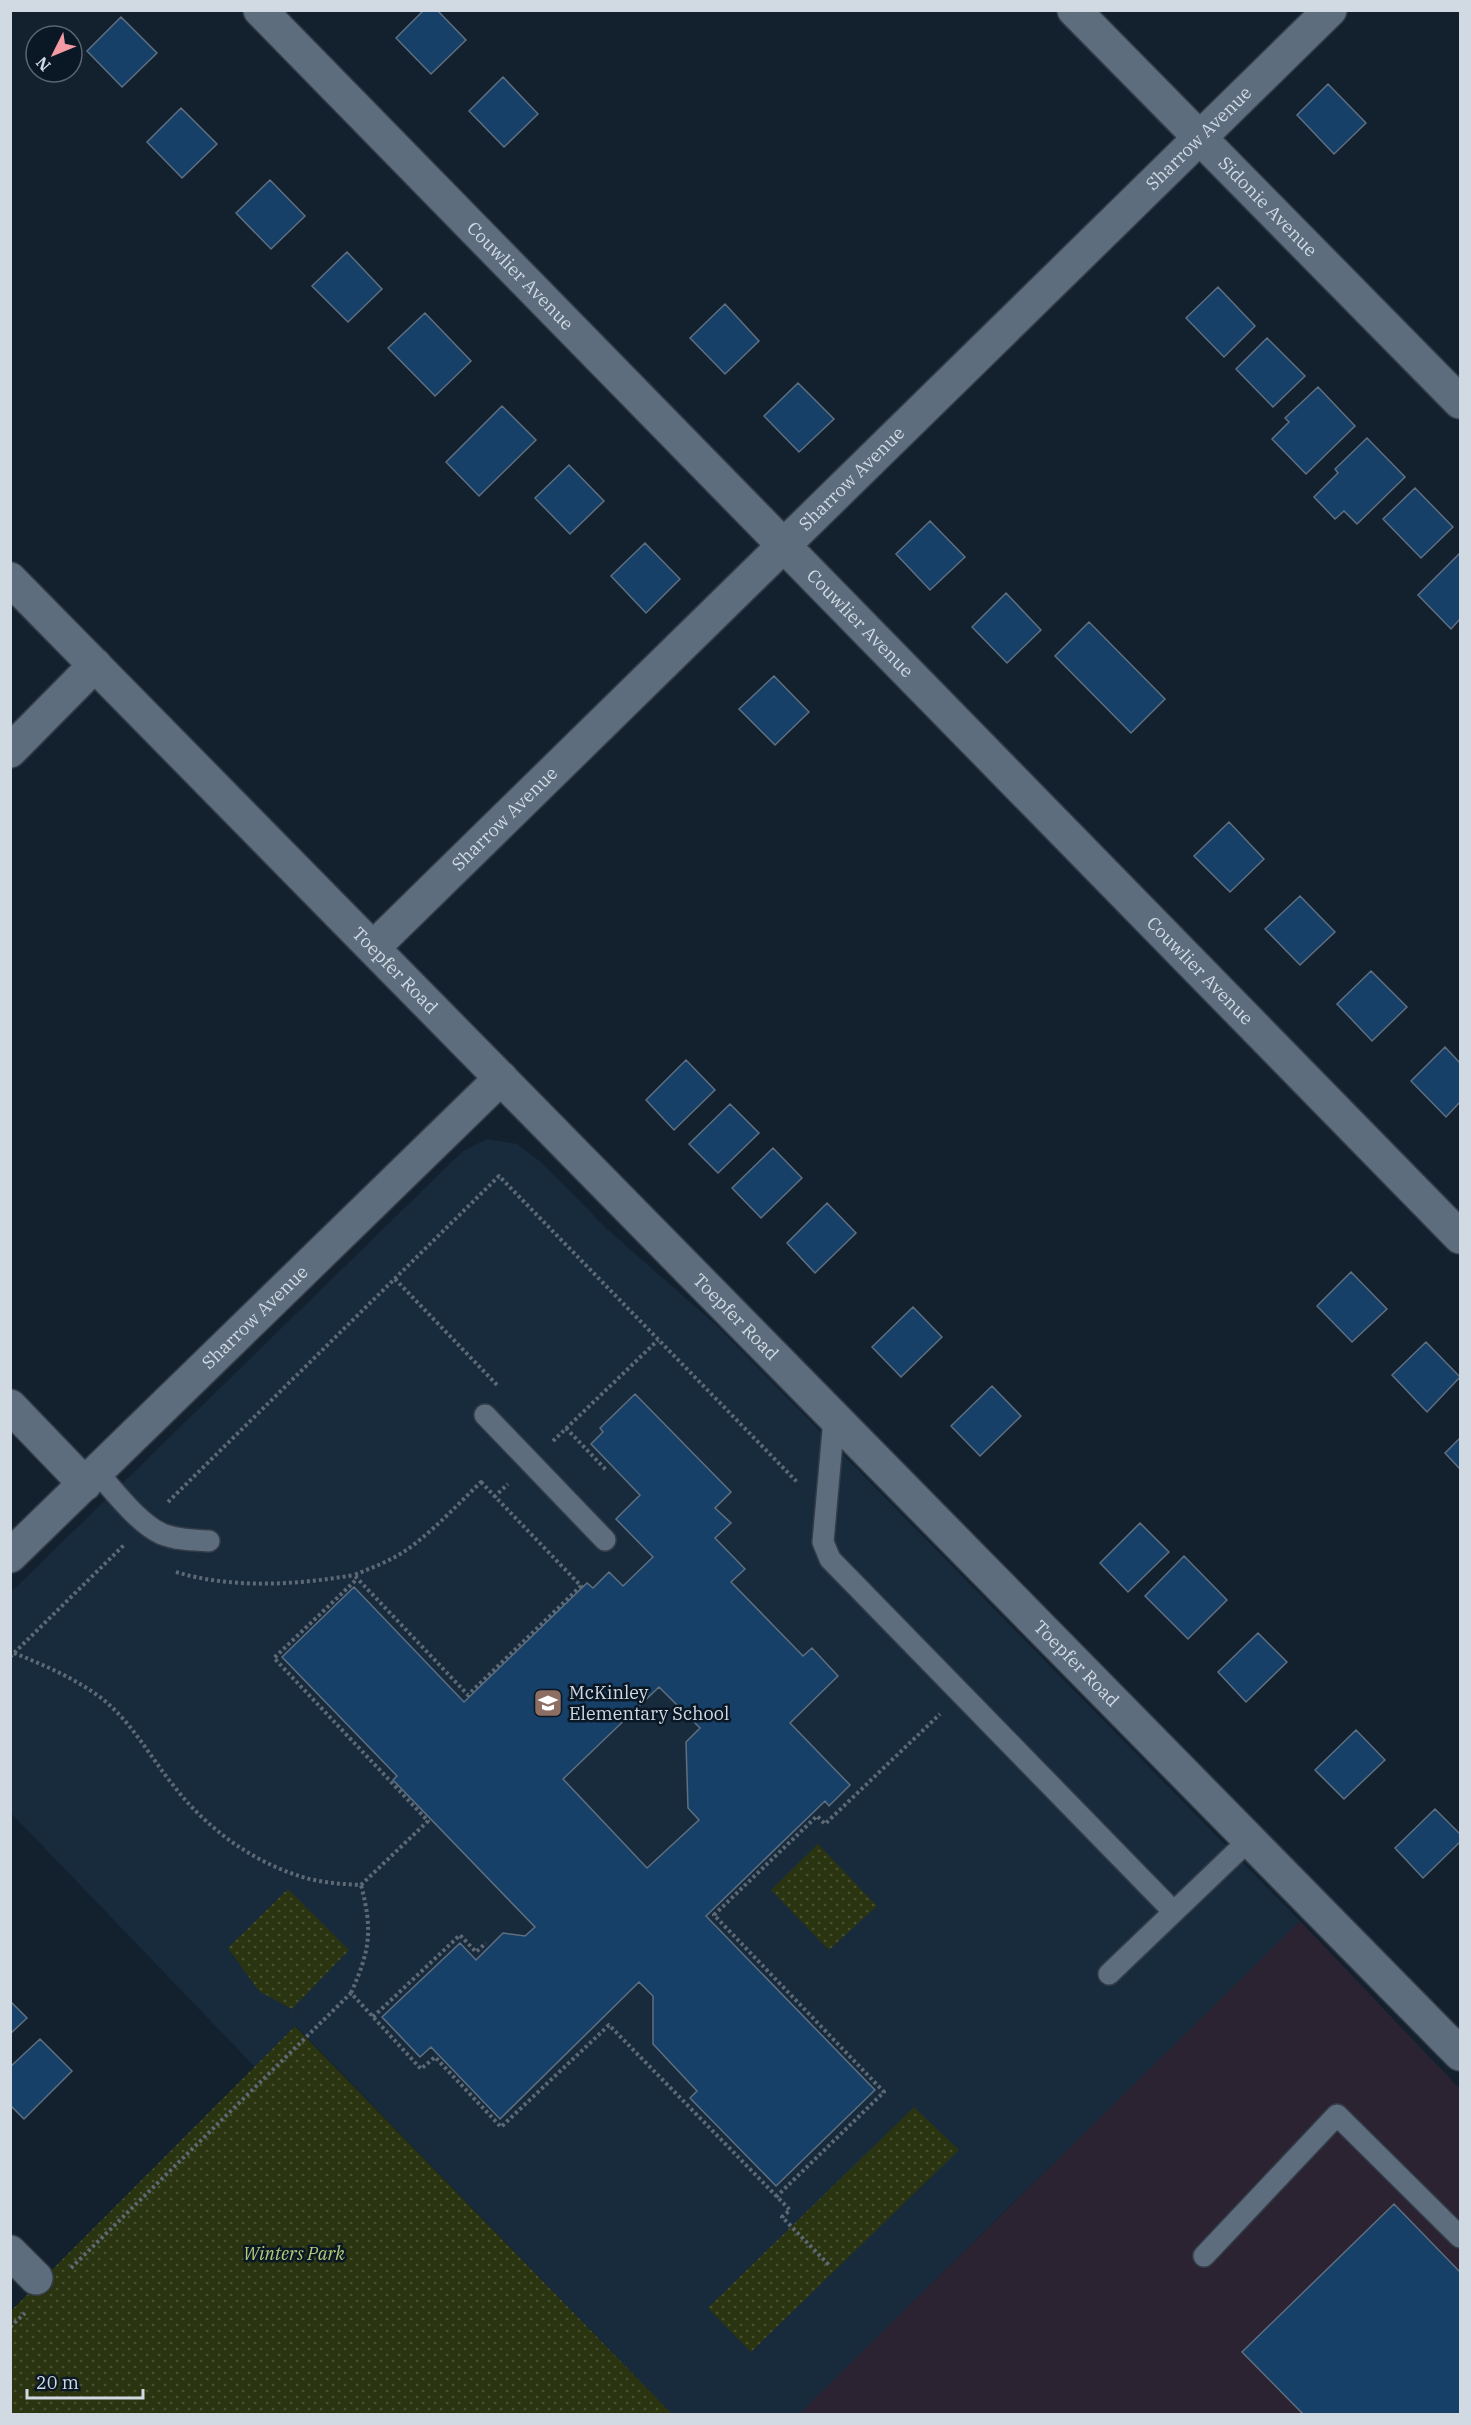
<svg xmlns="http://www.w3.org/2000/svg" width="1471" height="2425" viewBox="0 0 1471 2425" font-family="'IBM Plex Serif',serif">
  <defs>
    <pattern id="park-dots" width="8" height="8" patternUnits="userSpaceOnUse" patternTransform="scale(1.5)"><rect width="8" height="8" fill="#2b3410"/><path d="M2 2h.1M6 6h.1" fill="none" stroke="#495133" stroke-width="1.8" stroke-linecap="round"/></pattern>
  </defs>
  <rect width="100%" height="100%" fill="#13212f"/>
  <!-- built -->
  <path fill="#182b3d" d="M487,1139L517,1144L542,1163L607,1229L716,1325L1300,1921L799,2414H672L296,2026L255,2067L11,1813V1592L463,1151Z"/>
  <!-- industrial -->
  <path fill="#2b2332" d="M1300,1921L1460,2089V2414H799Z"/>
  <!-- park -->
  <path fill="url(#park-dots)" d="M818,1844L877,1906L829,1950L771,1890Z
    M288,1889L349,1950L292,2009L259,1991L228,1948Z
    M295,2026L672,2414H11V2311Z
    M914,2107L959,2150L751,2352L708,2308Z"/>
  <!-- building -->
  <path fill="#164067" stroke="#5f6f80" stroke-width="1.5" fill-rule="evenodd" d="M424,10H437L466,40L431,74L396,38Z
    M121,17L157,53L122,87L87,51Z
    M503,77L538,114L504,147L469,111Z
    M1328,84L1366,123L1334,154L1297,115Z
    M181,108L217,144L182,178L147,142Z
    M270,180L305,216L271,249L236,213Z
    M347,252L382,289L348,322L312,286Z
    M1218,287L1255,326L1224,357L1186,318Z
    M725,304L759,341L725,374L690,338Z
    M425,313L471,361L435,396L388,348Z
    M1267,338L1305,376L1273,407L1236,369Z
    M798,383L834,419L799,452L764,416Z
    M1318,387L1355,426L1306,474L1272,439L1289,422L1285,418Z
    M502,406L536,440L479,496L446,462Z
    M1367,438L1405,477L1357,524L1344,511L1335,519L1314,497L1338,473L1335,469Z
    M569,465L604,501L570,534L535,498Z
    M1415,488L1453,527L1421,558L1383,519Z
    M930,521L965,557L930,590L896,554Z
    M645,543L680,579L646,613L611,576Z
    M1460,553V619L1451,629L1418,595Z
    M1006,593L1041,630L1007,663L972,627Z
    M1089,622L1165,699L1131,733L1055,656Z
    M774,676L809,712L775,745L739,709Z
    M1229,822L1264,859L1230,892L1194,856Z
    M1300,896L1335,932L1300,965L1265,929Z
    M1371,971L1407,1007L1372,1041L1337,1004Z
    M1445,1047L1460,1063V1102L1446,1117L1411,1081Z
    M686,1060L715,1090L674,1130L646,1100Z
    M730,1104L759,1133L718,1173L689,1144Z
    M773,1148L802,1178L761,1218L732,1188Z
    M827,1203L856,1233L815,1273L787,1243Z
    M1351,1272L1387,1309L1352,1342L1317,1306Z
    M913,1307L942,1337L901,1377L872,1347Z
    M1426,1342L1460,1377L1427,1412L1392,1375Z
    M992,1386L1021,1416L980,1456L951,1426Z
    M635,1394L731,1492L715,1508L731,1523L715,1538L745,1569L731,1582L803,1656L812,1648L838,1676L790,1723L850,1785L829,1806L825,1801L706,1916L875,2090L776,2186L690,2098L697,2091L653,2044V1996L639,1982L500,2119L431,2047L420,2057L382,2017L460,1943L476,1960L503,1933L525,1936L535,1927L393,1780L397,1776L282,1657L354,1587L464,1702L587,1583L593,1588L609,1572L623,1586L653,1557L616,1519L640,1495L591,1444L603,1432L600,1428ZM659,1687L700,1728L686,1742L688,1808L699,1820L647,1868L563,1779Z
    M1460,1438V1469L1445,1453Z
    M1140,1523L1169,1552L1128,1592L1100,1563Z
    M1184,1556L1227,1600L1188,1639L1145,1596Z
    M1258,1633L1287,1662L1246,1702L1218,1672Z
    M1356,1730L1385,1760L1344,1799L1315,1770Z
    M1435,1809L1460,1834V1842L1423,1878L1395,1848Z
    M10,2001L27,2018L10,2034Z
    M40,2039L72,2071L24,2119L10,2105V2067Z
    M1394,2204L1460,2272V2414H1303L1242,2352Z"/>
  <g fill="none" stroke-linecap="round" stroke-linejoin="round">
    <!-- service casing -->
    <g stroke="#333c47" stroke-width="24">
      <path id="service" d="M485,1415L605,1540
        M834,1419L823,1542L830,1559L1174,1912
        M97,1472C114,1491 139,1524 162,1534C177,1540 193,1540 209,1541
        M1109,1974L1249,1840
        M1204,2256L1337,2115L1460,2237"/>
    </g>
    <!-- minor casing -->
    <g stroke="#333c47" stroke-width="36">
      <g id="minor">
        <path id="s1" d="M260,10L1460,1237"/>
        <path id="s2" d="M1074,10L1460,402"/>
        <path d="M10,751L95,665"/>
        <path id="s3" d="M374,947L1330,10"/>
        <path d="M10,1406L85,1484"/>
        <path id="s4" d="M10,1556L501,1078"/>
        <path d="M10,2252L36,2278"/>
      </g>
    </g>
    <!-- tertiary casing -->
    <g stroke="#333c47" stroke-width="36">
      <g id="tertiary">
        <path id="s5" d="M10,579L1460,2054"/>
      </g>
    </g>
    <!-- path -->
    <path stroke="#5d6975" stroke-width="4" stroke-dasharray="3 3" stroke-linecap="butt" d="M395,1279L499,1387
      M566,1428L607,1471
      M553,1441L658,1340
      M481,1482L581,1586L468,1695L354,1575C374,1567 395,1559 412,1546C437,1527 458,1504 481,1482Z
      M494,1497L508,1484
      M168,1502L499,1176L798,1483
      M176,1572C232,1589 296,1585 354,1575
      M14,1653C44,1665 74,1678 100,1697C132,1722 148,1754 173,1785C206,1828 253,1863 306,1878C324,1883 342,1884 361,1885L428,1821L274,1658L357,1579
      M10,1657L125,1544
      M351,1993C370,1950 373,1931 361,1885
      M373,2017L460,1935L476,1952L486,1943
      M776,2197L884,2092L714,1915L817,1816L825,1824L940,1714
      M71,2268L351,1993L421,2069L435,2057L501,2127L609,2025L790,2210L782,2217L830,2266
      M10,2327L25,2313"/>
    <!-- service -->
    <use href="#service" stroke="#5d6d7e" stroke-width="21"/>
    <!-- minor -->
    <use href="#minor" stroke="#5d6d7e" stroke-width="33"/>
    <!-- tertiary -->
    <use href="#tertiary" stroke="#5d6d7e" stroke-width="33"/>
  </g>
  <!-- icons -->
  <defs>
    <g id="school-square" transform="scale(1.5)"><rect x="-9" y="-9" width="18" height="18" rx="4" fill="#8d6e63" stroke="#0a1725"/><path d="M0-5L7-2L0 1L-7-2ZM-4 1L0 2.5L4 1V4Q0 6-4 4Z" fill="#fff"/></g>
  </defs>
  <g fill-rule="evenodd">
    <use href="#school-square" x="548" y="1703"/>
  </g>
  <g text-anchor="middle" stroke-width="5" stroke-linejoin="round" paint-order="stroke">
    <!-- street labels -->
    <g font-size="18" fill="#d1dae3" stroke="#0a1725">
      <text dy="6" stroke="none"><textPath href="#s3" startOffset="1155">Sharrow Avenue</textPath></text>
      <text dy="6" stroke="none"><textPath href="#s2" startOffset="276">Sidonie Avenue</textPath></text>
      <text dy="6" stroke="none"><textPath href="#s1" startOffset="372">Couwlier Avenue</textPath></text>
      <text dy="6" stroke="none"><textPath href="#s3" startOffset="669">Sharrow Avenue</textPath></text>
      <text dy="6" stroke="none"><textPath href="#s1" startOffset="858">Couwlier Avenue</textPath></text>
      <text dy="6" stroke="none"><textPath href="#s3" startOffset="183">Sharrow Avenue</textPath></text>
      <text dy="6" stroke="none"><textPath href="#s5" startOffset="549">Toepfer Road</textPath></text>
      <text dy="6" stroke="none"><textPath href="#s1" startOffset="1344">Couwlier Avenue</textPath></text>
      <text dy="6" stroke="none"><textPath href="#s4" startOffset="342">Sharrow Avenue</textPath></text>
      <text dy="6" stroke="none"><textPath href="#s5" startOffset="1035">Toepfer Road</textPath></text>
      <text dy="6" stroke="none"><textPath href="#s5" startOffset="1521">Toepfer Road</textPath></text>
    </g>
    <!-- poi labels -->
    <g font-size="18" fill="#d1dae3" stroke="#0a1725" text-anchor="start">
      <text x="569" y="1699">McKinley<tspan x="569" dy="21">Elementary School</tspan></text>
    </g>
    <!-- park labels -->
    <g font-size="18" font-style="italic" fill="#b4ca76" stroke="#0a1725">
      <text x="294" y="2260">Winters Park</text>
    </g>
  </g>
  <!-- border -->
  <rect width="1471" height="2425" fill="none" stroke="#d1dae3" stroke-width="24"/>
  <!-- north arrow -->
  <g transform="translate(54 54) rotate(227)"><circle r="28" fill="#0a1725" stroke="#5a6571" stroke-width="1.5"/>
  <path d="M0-4.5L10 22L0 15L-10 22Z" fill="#f49aa3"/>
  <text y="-9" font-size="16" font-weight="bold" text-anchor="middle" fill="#d1dae3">N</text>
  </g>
  <!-- scale -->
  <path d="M27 2389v9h116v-9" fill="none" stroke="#d1dae3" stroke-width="3"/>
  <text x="36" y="2389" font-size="18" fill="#d1dae3" stroke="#0a1725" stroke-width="4.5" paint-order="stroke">20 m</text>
</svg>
